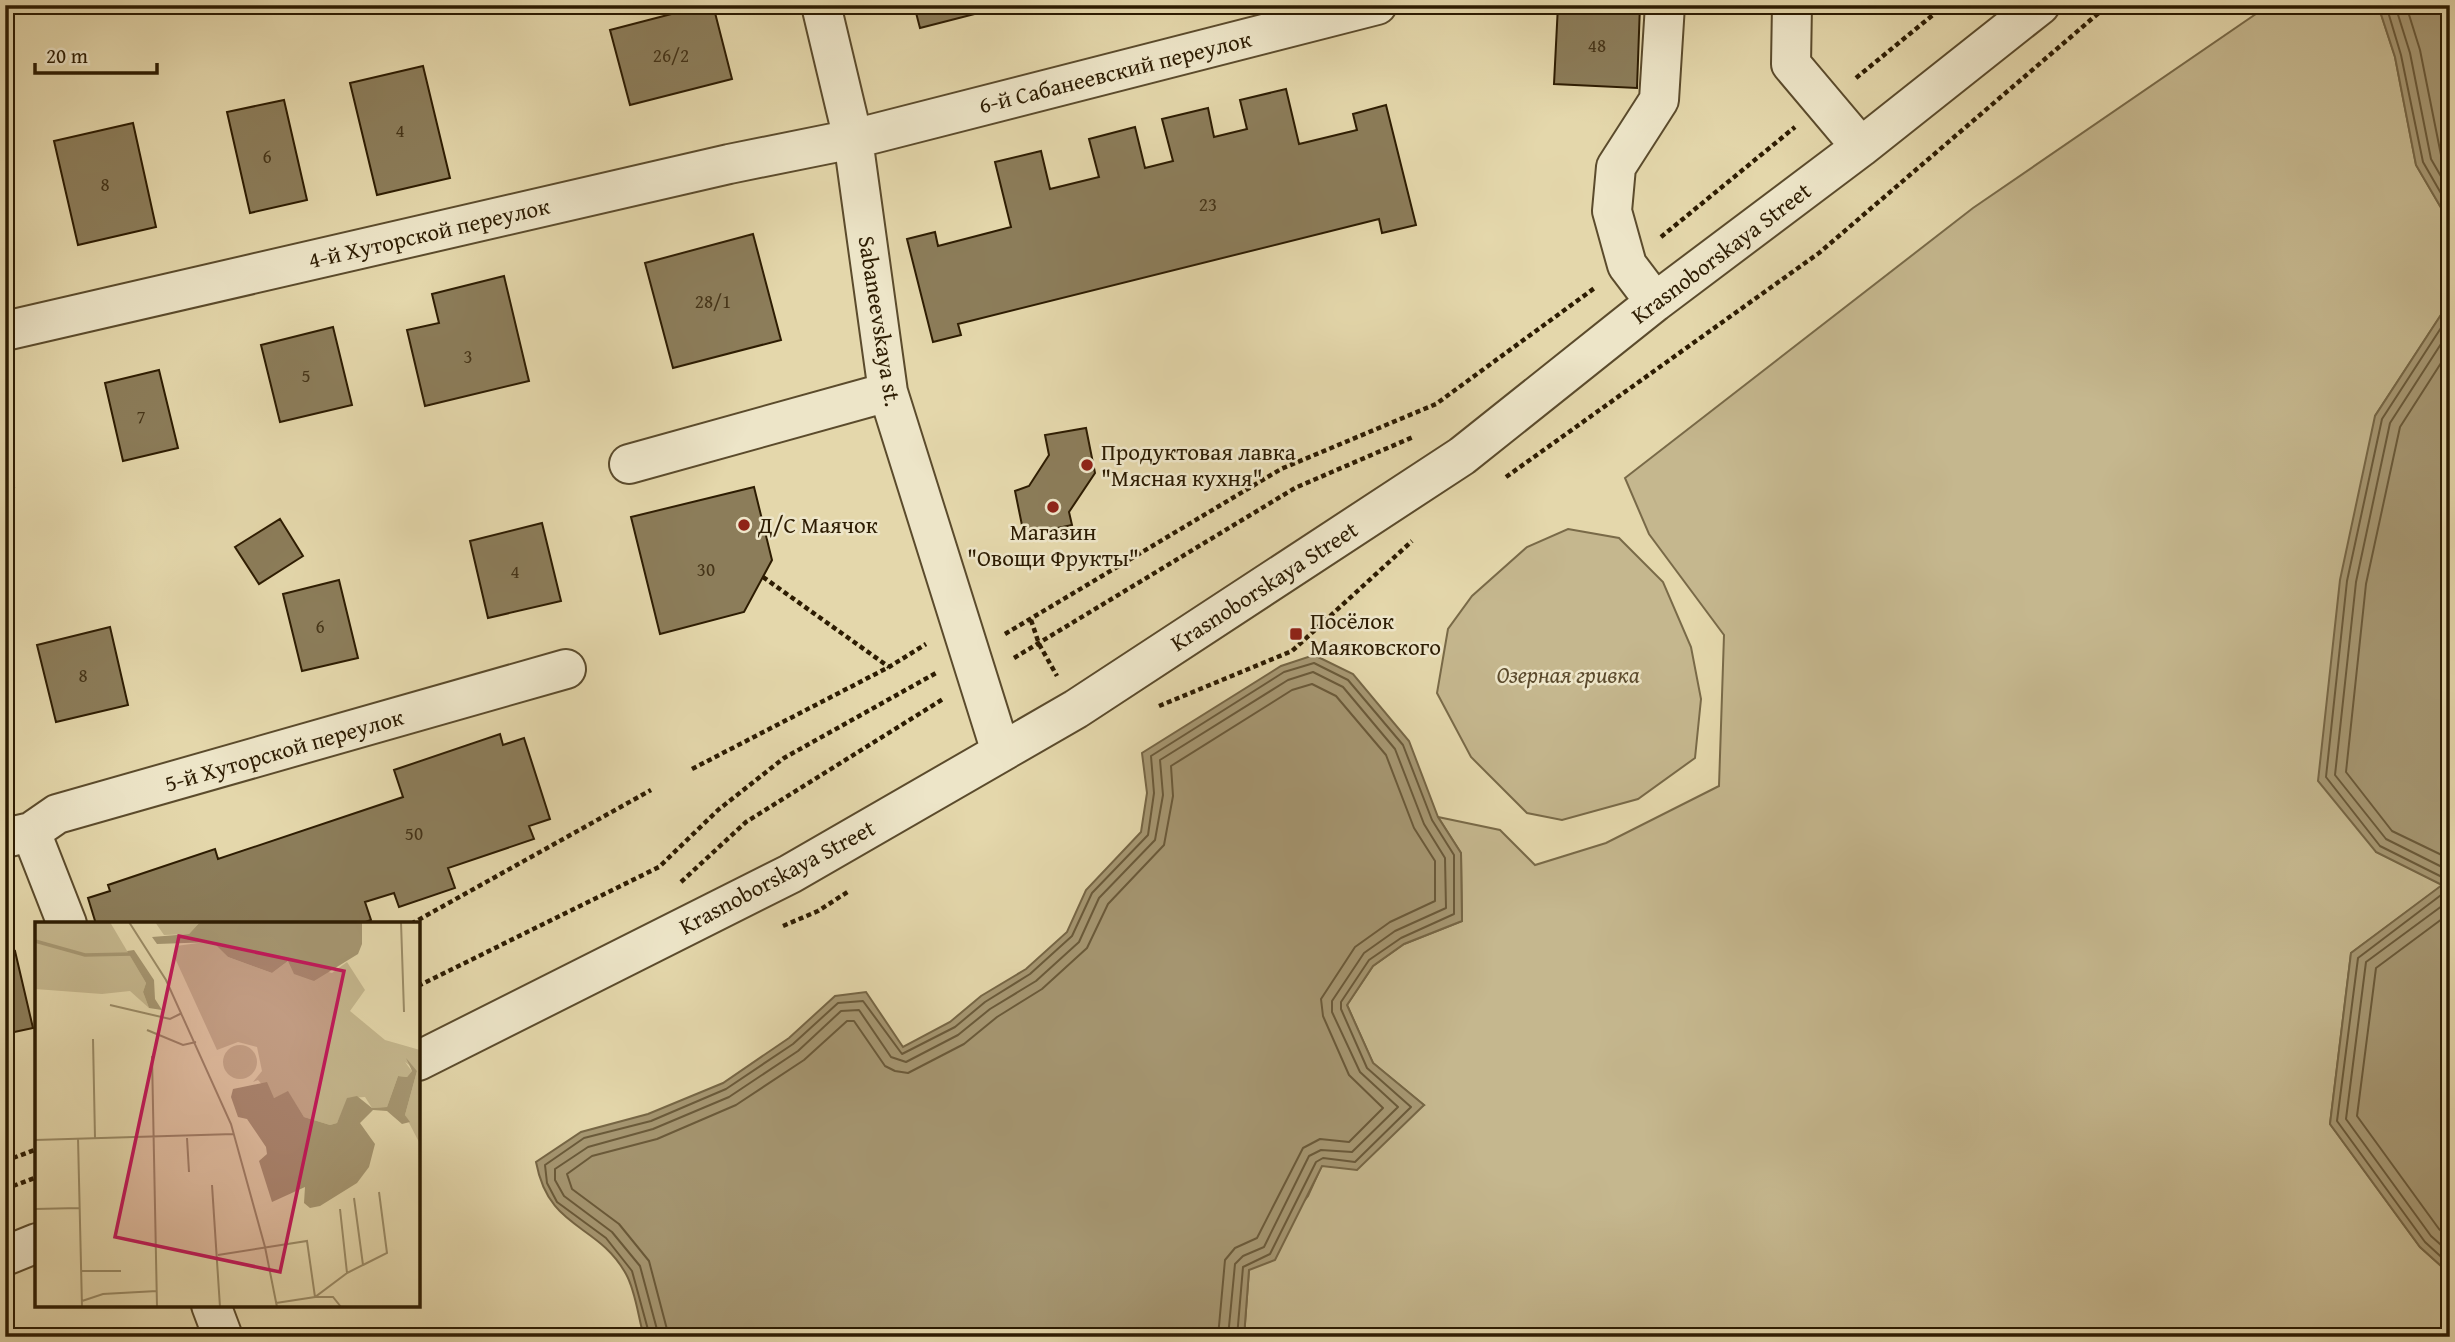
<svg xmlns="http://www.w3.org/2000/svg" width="2455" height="1342" viewBox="0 0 2455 1342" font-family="'Gentium Book Plus',serif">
  <rect width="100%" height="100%" fill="#e4d7ab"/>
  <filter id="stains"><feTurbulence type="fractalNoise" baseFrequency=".00286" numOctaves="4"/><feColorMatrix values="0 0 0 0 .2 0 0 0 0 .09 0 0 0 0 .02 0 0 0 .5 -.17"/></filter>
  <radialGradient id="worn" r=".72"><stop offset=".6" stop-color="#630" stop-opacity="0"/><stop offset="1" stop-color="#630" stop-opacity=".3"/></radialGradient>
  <!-- green -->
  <path fill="#c5b78e" stroke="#796a48" stroke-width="2" d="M2269,5H2378L2395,57L2416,165L2450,223V301L2375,416L2376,852L2443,885L2351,953L2330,1124L2420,1247L2450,1274V1337H1244L1249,1270L1308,1196L1322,1165L1424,1105L1373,1063L1347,1005L1373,966L1404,944L1462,921L1461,853L1438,817L1500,830L1535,865L1606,843L1719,786L1724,635L1649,534L1625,478L1973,208Z
    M1568,529L1619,538L1663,582L1691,647L1701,699L1695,758L1638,799L1562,820L1527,813L1471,757L1437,693L1448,629L1472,596L1527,547Z"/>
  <!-- water -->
  <path fill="#a69772" stroke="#766645" stroke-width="2" d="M2378,5H2450V223L2416,165L2395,57Z
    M2450,301V1274L2420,1247L2330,1124L2351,953L2442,885L2376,852L2318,781L2340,580L2375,416Z
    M1314,655L1353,674L1409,741L1438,817L1461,853L1462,921L1404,944L1373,966L1347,1005L1373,1063L1424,1105L1357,1170L1322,1166L1275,1260L1249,1270L1244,1337H644C638,1317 636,1292 626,1274C597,1222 549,1231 536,1162L581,1132L648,1114L723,1083L789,1038L835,996L866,992L903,1047L950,1022L981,996L1026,969L1067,932L1086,890L1141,832L1147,793L1142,753L1281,666Z"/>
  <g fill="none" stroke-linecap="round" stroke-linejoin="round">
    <!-- shore -->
    <path stroke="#6a5a3a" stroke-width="2" d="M2386,5L2401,55L2423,162L2450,209
      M2395,5L2410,53L2431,159L2450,192
      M2406,5L2420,50L2441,155L2450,171
      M2450,314L2382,419L2347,581L2326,777L2380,846L2444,878L2448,883L2445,892L2358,958L2337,1121L2425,1242L2450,1265
      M2450,330L2390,423L2356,582L2335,775L2386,839L2450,871
      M2450,349L2400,427L2366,584L2346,772L2392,831L2450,859
      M2450,900L2366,962L2346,1119L2431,1236L2450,1253
      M2450,913L2376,968L2357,1116L2439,1229L2450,1239
      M650,1337L632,1271L606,1238L557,1202L547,1183L545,1165L584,1138L651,1121L726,1089L793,1044L838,1003L863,1001L902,1054L955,1027L985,1002L1030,974L1072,936L1092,893L1148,835L1154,793L1151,756L1284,672L1314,663L1348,680L1403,745L1432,820L1454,855V914L1401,938L1369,960L1341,1002V1009L1367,1068L1411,1107L1355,1162L1323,1158L1316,1162L1270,1254L1243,1267L1237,1337
      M659,1337L640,1266L612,1232L564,1196L555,1180V1169L588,1147L653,1129L729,1097L798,1051L841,1011L859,1010L891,1057L906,1062L958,1035L990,1009L1036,981L1079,942L1099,898L1155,840L1163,795L1160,760L1288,680L1313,672L1343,687L1395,749L1424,824L1445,858L1446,908L1395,931L1364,953L1332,1001V1012L1360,1072L1398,1107L1352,1152L1321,1150L1309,1156L1264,1247L1243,1256L1235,1264L1228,1337
      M669,1337L649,1261L619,1224L572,1189L567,1174L592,1156L657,1139L736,1105L804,1060L847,1021H854L885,1066L895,1071L908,1073L964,1044L997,1017L1042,989L1087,948L1108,904L1164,845L1173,796L1171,766L1292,690L1312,684L1336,696L1386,755L1414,828L1435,861V901L1390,922L1355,947L1321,999L1323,1016L1349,1075L1383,1108L1349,1142L1320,1139L1303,1148L1257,1238L1235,1248L1225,1260L1218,1337"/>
  </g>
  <!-- building -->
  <path fill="#8c7d5a" stroke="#2d1c02" stroke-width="2" d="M706,5H713L732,79L630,105L610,30Z
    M914,5H1002V7L920,28Z
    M1558,5H1640L1637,88L1554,84Z
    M423,66L450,178L377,195L350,83Z
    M1286,89L1299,144L1357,130L1353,114L1386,105L1416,225L1382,233L1379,219L958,324L961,335L933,342L907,239L935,232L938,246L1011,227L995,162L1041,151L1050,189L1099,177L1089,139L1135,127L1145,168L1173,161L1162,119L1208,108L1214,137L1247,129L1240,100Z
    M284,100L307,200L250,213L227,112Z
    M133,123L156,227L78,245L54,141Z
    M753,234L781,340L673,368L645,263Z
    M504,276L529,381L425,406L407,330L439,323L432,294Z
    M333,327L352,405L280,422L261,345Z
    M159,370L178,448L123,461L105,383Z
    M1086,428L1095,473L1069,512L1072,525L1024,535L1015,491L1029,486L1049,455L1045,435Z
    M5,449L14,487L5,489Z
    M754,487L772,560L744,612L660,634L631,517Z
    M280,519L303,556L259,584L235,547Z
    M542,523L561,601L488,618L470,541Z
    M339,580L358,658L302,671L283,594Z
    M110,627L128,705L56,722L37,645Z
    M500,734L503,745L524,738L550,819L529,826L534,839L448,868L455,888L399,907L394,893L365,902L371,920L360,924H96L88,898L110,891L108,885L215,849L218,859L403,797L394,770Z
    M15,951L33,1028L5,1034V953Z"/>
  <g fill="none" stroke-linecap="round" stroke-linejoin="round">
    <!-- minor casing -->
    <g stroke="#5b4b2c" stroke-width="42">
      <path id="minor" d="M821,5L853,139L888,392L1001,752
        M1792,5L1791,64L1861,147
        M1655,302L1627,265L1612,211L1616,167L1659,100L1665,5
        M5,331L729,164L853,139L1377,5
        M629,464L888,392
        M31,832L67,924
        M5,838L31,832L57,814L566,669
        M418,1061L790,874L1076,709L1462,456L1655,302L1861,147L2040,5
        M5,1256L37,1243
        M211,1305L223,1337"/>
    </g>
    <!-- path -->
    <path stroke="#2d1c02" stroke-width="4.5" stroke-dasharray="5 3.5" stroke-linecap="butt" d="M1856,78L1945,5
      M1661,237L1795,127
      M1506,477L1819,253L2108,5
      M763,577L889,667
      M1031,620L1039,644L1057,676
      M1005,634L1281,469L1436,404L1596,287
      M1014,658L1295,488L1413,437
      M1159,706L1292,651L1412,541
      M692,769L889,667L926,644
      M681,882L746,822L943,699
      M411,924L651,790
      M783,926L818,911L849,891
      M418,986L659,867L718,810L784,758L936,673
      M5,1161L37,1149
      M5,1189L37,1177"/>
    <!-- minor -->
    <use href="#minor" stroke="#ede5c8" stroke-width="38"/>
  </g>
  <!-- markers -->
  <g fill="#8f2418" stroke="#ede5c8" stroke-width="2.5">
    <circle cx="1087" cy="465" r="7"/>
    <circle cx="1053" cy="507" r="7"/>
    <circle cx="744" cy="525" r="7"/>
    <rect x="1289" y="627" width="14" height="14" rx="3.5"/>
  </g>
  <g text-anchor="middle" stroke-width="5" stroke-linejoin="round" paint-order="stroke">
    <!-- number labels -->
    <g font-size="19" fill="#453418">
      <text x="1597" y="52">48</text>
      <text x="671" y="62">26/2</text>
      <text x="400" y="137">4</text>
      <text x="267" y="163">6</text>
      <text x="105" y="191">8</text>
      <text x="1208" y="211">23</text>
      <text x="713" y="308">28/1</text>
      <text x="468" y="363">3</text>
      <text x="306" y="382">5</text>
      <text x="141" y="423">7</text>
      <text x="706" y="576">30</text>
      <text x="515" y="578">4</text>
      <text x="320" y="633">6</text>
      <text x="83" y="682">8</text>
      <text x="414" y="840">50</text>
    </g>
    <!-- street labels -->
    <g font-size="23" fill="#2d1c02" stroke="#ede5c8">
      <text transform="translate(1115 72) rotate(-14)" y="8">6-й Сабанеевский переулок</text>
      <text transform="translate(429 233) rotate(-13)" y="8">4-й Хуторской переулок</text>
      <text transform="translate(1721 253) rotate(-37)" y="8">Krasnoborskaya Street</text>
      <text transform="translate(880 321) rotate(81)" y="8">Sabaneevskaya st.</text>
      <text transform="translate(1264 586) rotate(-33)" y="8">Krasnoborskaya Street</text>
      <text transform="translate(284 750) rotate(-16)" y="8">5-й Хуторской переулок</text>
      <text transform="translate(777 877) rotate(-28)" y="8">Krasnoborskaya Street</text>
    </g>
    <!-- poi labels -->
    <g font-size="23" fill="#2d1c02" stroke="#ede5c8" text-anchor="start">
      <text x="1101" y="460">Продуктовая лавка<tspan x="1101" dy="26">"Мясная кухня"</tspan></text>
      <text x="758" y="533">Д/С Маячок</text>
      <text x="1053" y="540" text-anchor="middle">Магазин<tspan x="1053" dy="26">"Овощи Фрукты"</tspan></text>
      <text x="1310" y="629">Посёлок<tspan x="1310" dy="26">Маяковского</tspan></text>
    </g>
    <!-- park labels -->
    <g font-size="23" font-style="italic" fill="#5b4a2c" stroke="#ede5c8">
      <text x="1568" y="683">Озерная гривка</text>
    </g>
  </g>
  <!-- overview -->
  <g transform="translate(35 922)">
    <rect width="385" height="385" fill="#e4d7ab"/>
    <path d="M0,0H75L111,61L108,70L114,86L95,69L67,72L0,67ZM120,0H165L154,12L129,13ZM178,19L193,35L237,51L253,39L297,51L312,40L330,68L315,89L350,118L385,128V222L370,193L382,149L370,140L377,149L372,155L363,154L352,185L337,186L330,175L313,176L302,201L295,203L269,195L253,170L239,176L223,158L218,160L227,149L222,125L203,120L182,128L139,34L141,24ZM188 140a17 17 0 1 1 34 0a17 17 0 1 1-34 0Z" fill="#c5b78e"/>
    <path d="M165,0H327V22L323,32L279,59L259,52L253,39L237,51L193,35L178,20L122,22L117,15L154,12ZM99,28L119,58L120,77L127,88L114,86L108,70L111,61L92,29ZM371,136L382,149L370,193L375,200L367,202L352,189L338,188L325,201L340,222L334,245L322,261L285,284L275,286L269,281L270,265L237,280L224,239L232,232L231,225L212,197L203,195L196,175L198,167L232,160L239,176L253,169L269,195L295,203L302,201L312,176L322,174L337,186L352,185L363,154L372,155L377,149Z" fill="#a69772"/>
    <path fill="none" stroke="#a69772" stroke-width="3.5" d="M0,19L50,33L97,32"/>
    <path fill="none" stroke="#9b8c67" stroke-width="2" d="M94,0L131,58L196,202L230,325L242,385M366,0L369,90M75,83L135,97L147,91M112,108L148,123L161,120M58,117L60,216M117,134L122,385M43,216L47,385M152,216L154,250M0,218L199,212M177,263L185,385M0,287L44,286M183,333L272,319L280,375H298L306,385M328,343L352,331L344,270M46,349H86M312,351L328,343L319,276M47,379L68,372L122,369M241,381L280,375L312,351L305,287"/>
    <path fill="#c2185b" fill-opacity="0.15" stroke="#c2185b" stroke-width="3.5" d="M144,14L309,49L245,350L80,315Z"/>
    <rect width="385" height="385" fill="none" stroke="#2d1c02" stroke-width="3.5"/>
  </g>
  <!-- margin -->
  <rect width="2455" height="1342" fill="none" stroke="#e4d7ab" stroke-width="28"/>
  <rect x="7" y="7" width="2441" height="1328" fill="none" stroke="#2d1c02" stroke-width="3.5"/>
  <rect x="14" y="14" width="2427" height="1314" fill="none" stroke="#2d1c02" stroke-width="2"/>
  <!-- scale -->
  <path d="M35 63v10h122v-10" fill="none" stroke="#2d1c02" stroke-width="3.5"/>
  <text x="46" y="63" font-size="21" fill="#2d1c02" stroke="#ede5c8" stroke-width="5" paint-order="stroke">20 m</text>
  <rect width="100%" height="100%" filter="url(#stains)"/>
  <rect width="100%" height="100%" fill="url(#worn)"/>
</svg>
